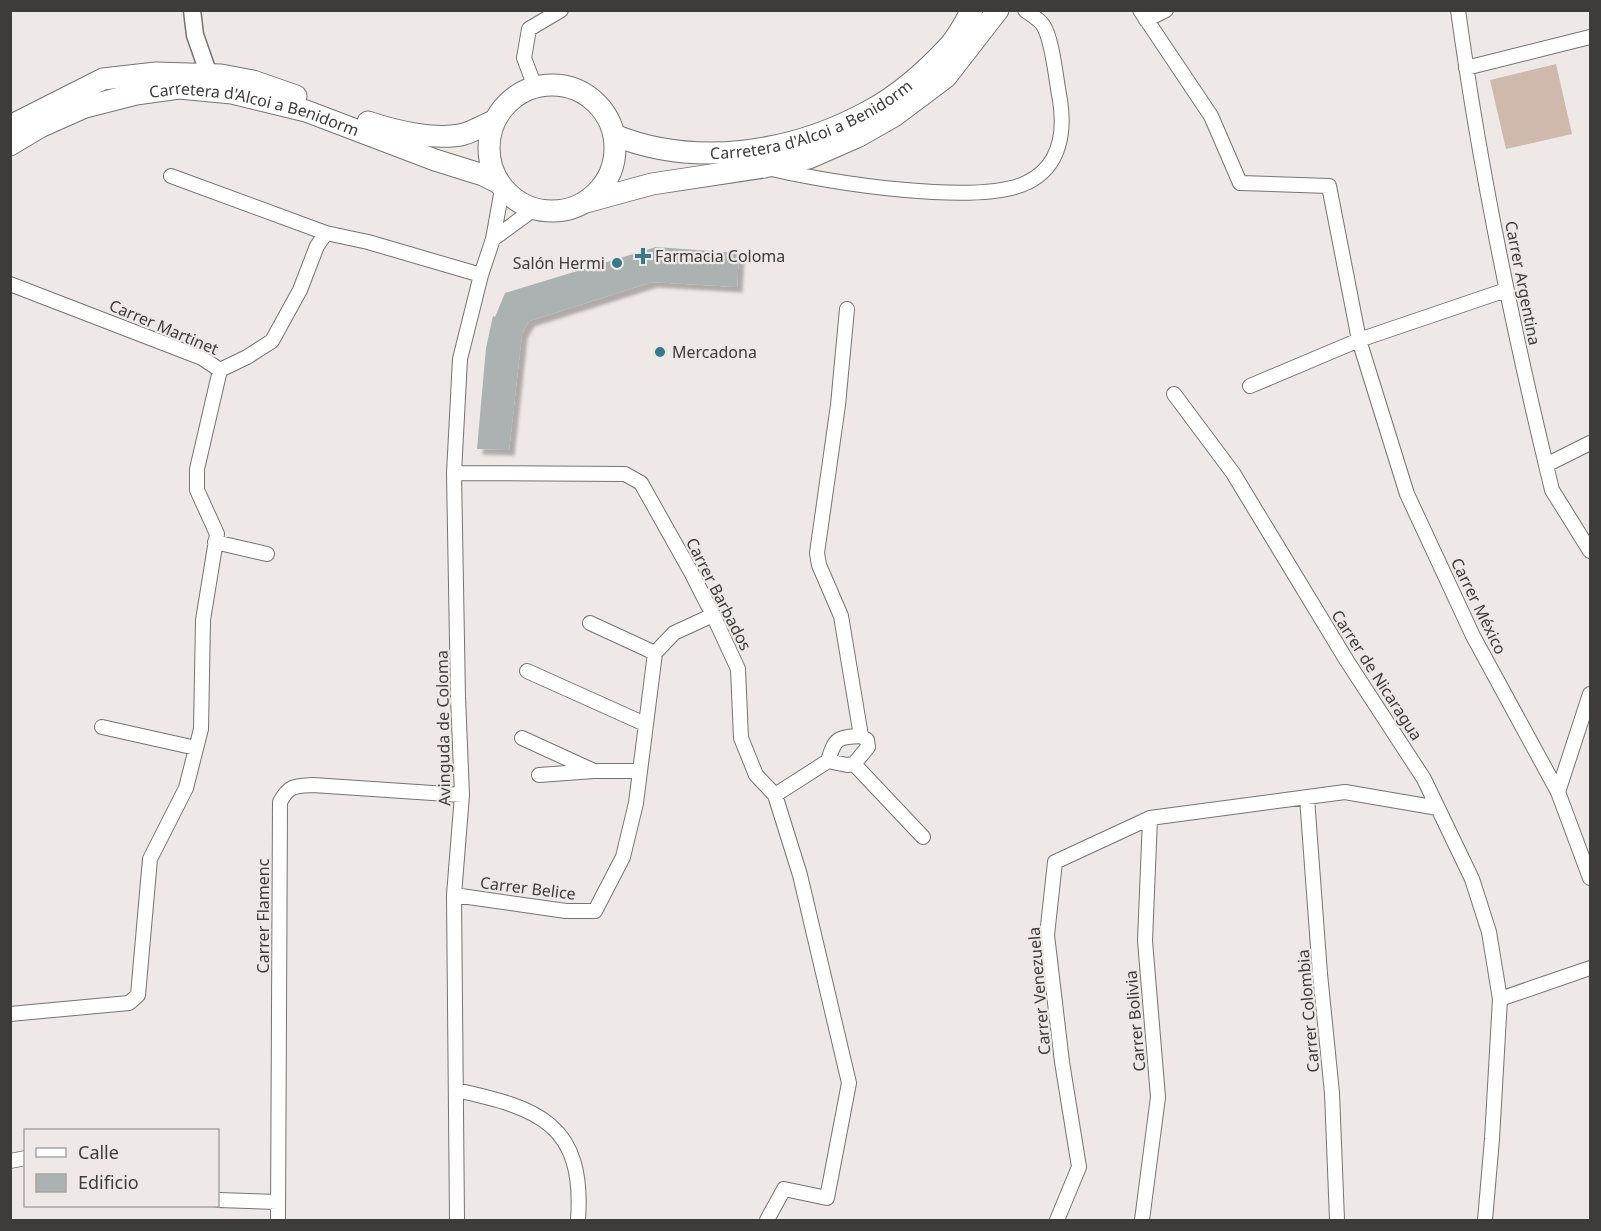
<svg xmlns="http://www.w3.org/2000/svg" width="1601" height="1231" viewBox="0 0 1601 1231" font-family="'Noto Sans',sans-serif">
  <defs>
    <filter id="shadow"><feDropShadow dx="5.5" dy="5.5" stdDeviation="1.5" flood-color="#0004"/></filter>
  </defs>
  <rect width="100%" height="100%" fill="#eee9e7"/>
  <!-- pitch -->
  <path fill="#cfb9ac" d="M1556,64L1572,134L1506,149L1490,80Z"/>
  <!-- building -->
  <path fill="#acb1b2" filter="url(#shadow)" d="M656,247L739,253L737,287L652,282L529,321L522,333L509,450L477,449L486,348L493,316L495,317L505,293Z"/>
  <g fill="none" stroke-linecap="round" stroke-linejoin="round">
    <!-- minor casing -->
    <g stroke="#777371" stroke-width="16">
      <path id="minor" d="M1140,10L1211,116L1240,183L1329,186L1359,340L1407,494L1473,636L1558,792L1590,878
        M1458,10C1479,164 1510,315 1546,465L1552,490L1590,551
        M1146,20L1166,10
        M1466,68L1590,37
        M535,87L524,58L529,29L561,10
        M772,169C826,182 981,207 1028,182C1060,166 1065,132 1060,100C1056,81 1053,40 1043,25C1039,19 1031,15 1025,10
        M171,176L326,233
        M493,239L534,209
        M10,284L202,358L220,370
        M220,370L247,357L272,341L300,290L317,246L326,233L368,242L481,275
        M1250,386L1359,340L1506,290
        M1174,394L1233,473L1347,661L1424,779L1472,879L1489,932L1500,999L1590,968
        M1546,465L1590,443
        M454,473L625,474L641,483L691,572L713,615L738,669L741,738L756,775L775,795L828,761C835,738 837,737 861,736
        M215,542L267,554
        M590,623L655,653
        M527,671L645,724
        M102,727L196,748
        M522,738L592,770
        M828,761L847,765L854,764L868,747L867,740L861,736L841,616L819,565L817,553L838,405L847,309
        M854,764L923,837
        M539,775L594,771H640
        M1558,792L1590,694
        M1307,798L1320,974L1332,1093L1337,1220
        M454,895L566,911H595L623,857L636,803L655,653L674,633L713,615
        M10,1014L129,1003L138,995L150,859L186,788L201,729L203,620L217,534L197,490V469L220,370
        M456,1090C539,1108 585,1124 578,1220
        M10,1161L26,1158
        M218,1200L278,1202
        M278,1220L280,802C289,785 295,786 313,785L462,795
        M457,1220L454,895L462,795L458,697L454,473L460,359L481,275L493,239L502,189
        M767,1220L784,1189L827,1198L849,1083L800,875L775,795
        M1057,1220L1079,1167L1062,1062L1047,935L1055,862L1150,818L1345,792L1438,808
        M1142,1220L1158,1097L1145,941L1150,818
        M1485,1220L1492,1139L1500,999"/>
    </g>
    <!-- tertiary casing -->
    <g stroke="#777371" stroke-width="19">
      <path id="tertiary" d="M192,10L195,35L209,75"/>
    </g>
    <!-- primary casing -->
    <g stroke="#777371" stroke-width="23">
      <g id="primary">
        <circle cx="552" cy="148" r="63"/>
        <path d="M368,122C394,131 437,141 464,134C474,131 484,125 494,121"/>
        <path d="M10,126L103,79L156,73L221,75L253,81L296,96"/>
        <path id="s1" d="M614,135C695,168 793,153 869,111C899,95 927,70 950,45C959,35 965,22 972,10"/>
        <path id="s2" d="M10,145L40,127L85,107L136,94L179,88L232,93L306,111L435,160L483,175L499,183"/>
        <path d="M586,202L652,184L764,167L809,158L857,137L894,116L946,77L998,10"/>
      </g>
    </g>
    <!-- minor -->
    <use href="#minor" stroke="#fff" stroke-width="14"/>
    <!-- tertiary -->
    <use href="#tertiary" stroke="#fff" stroke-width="16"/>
    <!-- primary -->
    <use href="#primary" stroke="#fff" stroke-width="21"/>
  </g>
  <!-- markers -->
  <g fill="#37798b" stroke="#eee9e7" stroke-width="2">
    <path d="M640 247h6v6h6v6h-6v6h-6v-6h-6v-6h6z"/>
    <circle cx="617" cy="263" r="6"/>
    <circle cx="660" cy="352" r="6"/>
  </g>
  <g text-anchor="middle" stroke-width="4.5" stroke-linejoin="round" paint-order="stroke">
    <!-- street labels -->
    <g font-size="16" fill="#3d3c3b" stroke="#eee9e7">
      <text dy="6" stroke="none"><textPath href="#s2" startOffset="258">Carretera d'Alcoi a Benidorm</textPath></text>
      <text dy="6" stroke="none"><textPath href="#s1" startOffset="206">Carretera d'Alcoi a Benidorm</textPath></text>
      <text transform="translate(1523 283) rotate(79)" y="6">Carrer Argentina</text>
      <text transform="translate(164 327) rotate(23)" y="6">Carrer Martinet</text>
      <text transform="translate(719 594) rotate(63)" y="6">Carrer Barbados</text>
      <text transform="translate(1479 606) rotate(64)" y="6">Carrer México</text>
      <text transform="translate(1377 675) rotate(57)" y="6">Carrer de Nicaragua</text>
      <text transform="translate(443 728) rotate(-91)" y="6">Avinguda de Coloma</text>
      <text transform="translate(528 888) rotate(7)" y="6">Carrer Belice</text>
      <text transform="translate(263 916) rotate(-90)" y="6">Carrer Flamenc</text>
      <text transform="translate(1039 991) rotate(-95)" y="6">Carrer Venezuela</text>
      <text transform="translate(1308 1011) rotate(-95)" y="6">Carrer Colombia</text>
      <text transform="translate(1135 1021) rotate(-95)" y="6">Carrer Bolivia</text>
    </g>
    <!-- poi labels -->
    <g font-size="16" fill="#3d3c3b" stroke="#eee9e7" text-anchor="start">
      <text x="655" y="262">Farmacia Coloma</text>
      <text x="605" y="269" text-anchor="end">Salón Hermi</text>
      <text x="672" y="358">Mercadona</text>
    </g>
  </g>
  <!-- border -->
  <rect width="1601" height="1231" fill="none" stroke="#3d3c3b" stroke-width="24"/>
  <!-- legend -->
  <rect x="24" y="1129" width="195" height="78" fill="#eee9e7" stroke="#a7a4a2" stroke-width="1.5"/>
  <rect x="36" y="1148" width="30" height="9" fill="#ffffff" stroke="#a7a4a2" stroke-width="1.5"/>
  <text x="78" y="1159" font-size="18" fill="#3d3c3b">Calle</text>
  <rect x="36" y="1174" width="30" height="18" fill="#acb1b2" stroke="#a7a4a2" stroke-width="1.5"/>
  <text x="78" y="1189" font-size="18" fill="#3d3c3b">Edificio</text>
</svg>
